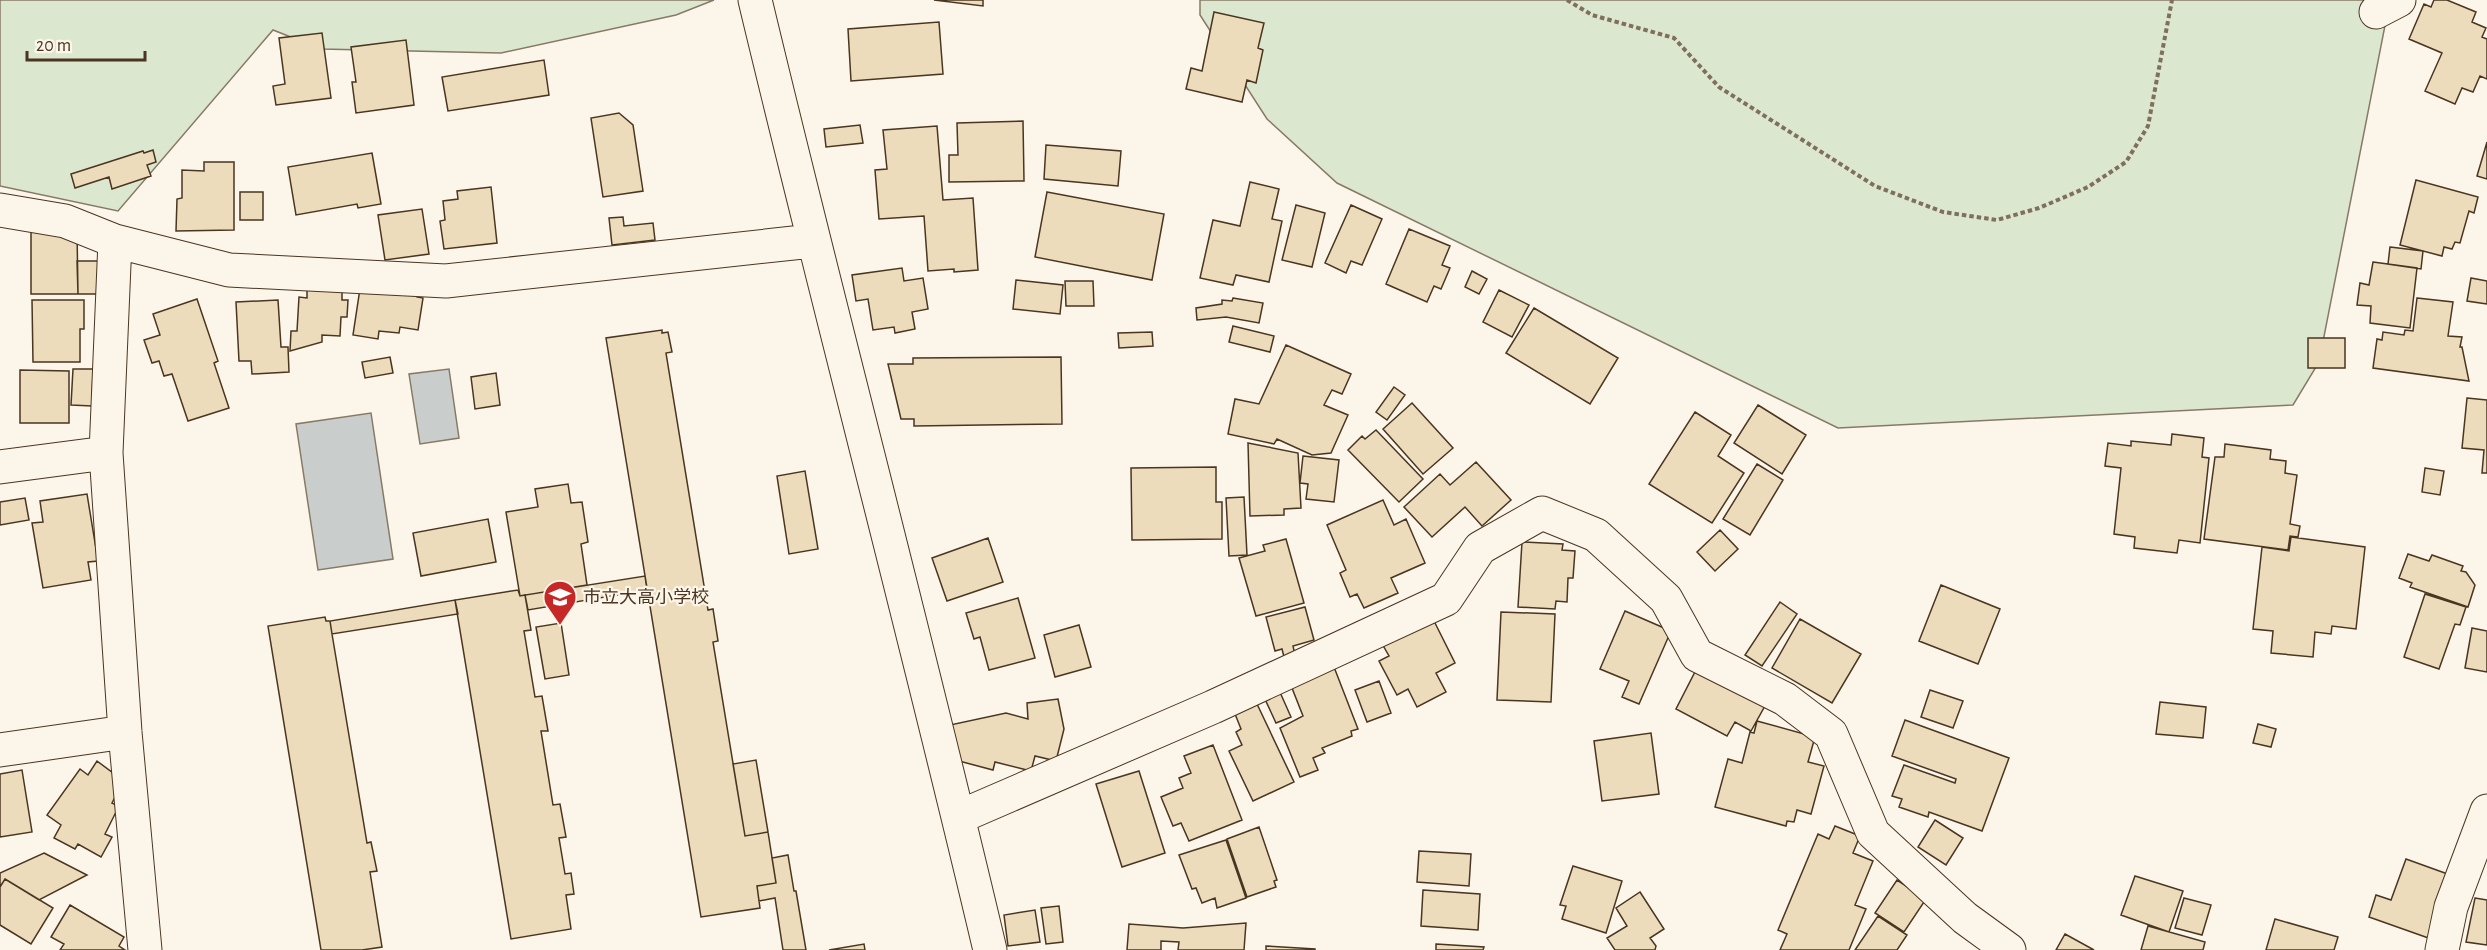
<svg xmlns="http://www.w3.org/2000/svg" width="2487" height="950" viewBox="0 0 2487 950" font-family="'Alegreya Sans','Noto Sans JP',sans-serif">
  <rect width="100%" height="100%" fill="#fbf6e9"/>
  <!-- green -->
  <path fill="#dce7d0" stroke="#887966" stroke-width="1.5" d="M0,0H714L676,15L501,53L321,49L273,30L118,211L0,186Z
    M1200,0H2390L2319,362L2293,405L1838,428L1337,183L1267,119L1200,15Z"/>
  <!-- water -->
  <path fill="#c9cecd" stroke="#887966" stroke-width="1.5" d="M449,369L459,438L420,444L409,374Z
    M371,413L393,559L318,570L296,424Z"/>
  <!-- building -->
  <path fill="#ecdcbc" stroke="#4a3520" stroke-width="1.5" d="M934,0H983V6Z
    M2434,0H2447L2476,12L2472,22L2486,28L2482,37L2487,39V79L2480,76L2473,92L2462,88L2455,104L2425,91L2442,53L2409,39L2424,4L2431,7Z
    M1214,12L1264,23L1258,48L1263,50L1256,83L1247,80L1242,102L1186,89L1191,68L1202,71Z
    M939,22L943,74L851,81L848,29Z
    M322,33L331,98L276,105L273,86L285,84L279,38Z
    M406,40L414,105L356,113L352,82H356L351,47Z
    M544,60L549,95L448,111L442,77Z
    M619,113L633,125L643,191L603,197L591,118Z
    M1023,121L1024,181L949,182V155H958L957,123Z
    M860,125L863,143L826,147L824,129Z
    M937,126L943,200L973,198L978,270L954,272V269L928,271L924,216L879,219L875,170L887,169L883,130Z
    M2487,142V179L2477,176Z
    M1046,145L1121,151L1118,186L1044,179Z
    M153,150L156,162L147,165L151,176L112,189L109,177L75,188L71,174L143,151L144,153Z
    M372,153L381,204L358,208L357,204L296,215L288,167Z
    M204,162H234V230L176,231L177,199L182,198V170L204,171Z
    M2416,180L2478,197L2474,213L2469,211L2460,243L2455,242L2452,249L2444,247L2442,256L2400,245Z
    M1250,182L1279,189L1272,219L1282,221L1269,282L1236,275L1233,285L1200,278L1213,220L1240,226Z
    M491,187L497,243L444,249L440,221L445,220L443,201L458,199L457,191Z
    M240,192H263V220H240Z
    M1047,192L1164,214L1152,280L1035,257Z
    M1296,205L1325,213L1312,267L1282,260Z
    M1351,205L1382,219L1362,265L1351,261L1346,273L1325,263Z
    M422,209L429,254L385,260L378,215Z
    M623,217L624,226L653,223L655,240L612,245L609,218Z
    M1409,229L1450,246L1442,265L1450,268L1441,289L1434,286L1427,302L1386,284Z
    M31,230H77L78,294H31Z
    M2390,247L2423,251L2421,269L2388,264Z
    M77,261H104V294H78Z
    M2373,262L2417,268L2410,328L2370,323L2371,306L2357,305L2360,283L2369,285Z
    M902,268L904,281L923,278L928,309L912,312L915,329L895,333L894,327L873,330L868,299L856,301L852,275Z
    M1472,271L1487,279L1479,294L1465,287Z
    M2471,278L2487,281V304L2467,301Z
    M1016,280L1063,285L1060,314L1013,309Z
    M1065,281H1093L1094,306H1066Z
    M361,282L418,291L417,297L423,298L418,330L400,327L399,333L379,331L378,339L353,335Z
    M307,290L342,291V300H348L347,317H341L340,336L322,335V342L290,351L291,331H297L299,297L307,298Z
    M1499,290L1529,305L1512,337L1483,322Z
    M1233,298L1263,303L1259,323L1226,317L1197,320L1196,308L1222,304V300L1232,301Z
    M2417,298L2453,302L2448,336L2462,337L2460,347H2462L2469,381L2373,368L2377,339L2382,340L2383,332L2404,335L2405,330L2413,331Z
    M197,299L218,361L214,363L229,408L188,421L172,374L164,376L159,361L152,363L144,340L160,335L153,314Z
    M32,300H84V329H80V362H33Z
    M278,300L281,347H288L289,372L252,374L251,361H239L236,302Z
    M1534,308L1618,358L1590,404L1506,353Z
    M1233,326L1274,336L1270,352L1229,342Z
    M662,330V333L668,332L672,352L666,353L708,610L713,609L718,641L713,642L745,836L768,832L776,883L757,886L760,908L701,917L606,338Z
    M1152,332L1153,346L1119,348L1118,333Z
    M2308,338H2345V368H2308Z
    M1286,345L1351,374L1342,394L1332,390L1324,405L1348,415L1331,453L1312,455L1277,439L1274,444L1228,434L1235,399L1259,404Z
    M390,357L393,373L365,378L362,362Z
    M1061,357L1062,424L914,426V419H901L888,364H913V358Z
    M73,369H93L92,406L71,405Z
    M20,370L69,371V423H20Z
    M496,373L500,405L475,409L471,377Z
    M1394,387L1405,395L1387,420L1376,412Z
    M2467,398L2487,400V473H2482L2484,450L2462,448Z
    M1412,403L1453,448L1423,474L1383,429Z
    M1758,405L1806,435L1782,474L1734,443Z
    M1695,412L1731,435L1718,456L1744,473L1712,523L1649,484Z
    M1376,430L1423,479L1399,502L1348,450L1362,436L1365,439Z
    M2172,434L2204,438L2202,457L2209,458L2200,543L2179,540L2177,553L2134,548L2135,537L2114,534L2121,468L2105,466L2108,443L2131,446V441L2171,445Z
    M1248,443L1298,453L1301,508L1284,509V515L1250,516Z
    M2225,444L2271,450L2270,459L2286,461L2285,473L2297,475L2290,524L2300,526L2298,537L2290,536L2288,550L2204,539L2215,457H2224Z
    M1303,456L1339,460L1334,502L1306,499L1308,484L1300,483Z
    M1476,462L1511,500L1482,526L1465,507L1432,537L1404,507L1440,474L1450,485Z
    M1757,464L1783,480L1750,535L1723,519Z
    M1216,467V502H1222V539L1132,540L1131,468Z
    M2425,468L2444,471L2440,495L2422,492Z
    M805,471L818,549L789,554L777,476Z
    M568,484L571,503L582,502L588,542L581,544L587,585L520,596L506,512L538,507L535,489Z
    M87,494L98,561L88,562L91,580L43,588L32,523L43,522L40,501Z
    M1244,497L1247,555L1229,556L1226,498Z
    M25,498L29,520L0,525V502Z
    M1383,500L1394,525L1406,519L1425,563L1391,578L1398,593L1364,608L1357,594L1350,597L1340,573L1346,570L1327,525Z
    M488,519L496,562L421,576L413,533Z
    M1720,530L1738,549L1715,571L1697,552Z
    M2291,537L2365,547L2356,629L2332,626L2331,634L2315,632L2313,657L2271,653L2273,631L2253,629L2262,547L2289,551Z
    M988,538L1003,582L947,601L932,558Z
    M1286,539L1304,603L1256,616L1239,558L1265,551L1263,545Z
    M1522,542L1563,544L1562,550L1575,551L1573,578H1568L1567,602L1556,601L1555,609L1518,607Z
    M2408,554L2429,561L2432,555L2463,566L2461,571L2466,572L2475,585L2468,607L2410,587L2412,583L2399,578Z
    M645,576L647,590L528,610L525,595Z
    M1941,585L2000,609L1978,664L1919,641Z
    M518,590L520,596L525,595L531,630L524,631L535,697L542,696L548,731H541L553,805L560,804L566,837L559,838L565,874L571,873L574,894L566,895L571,929L511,939L455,600Z
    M2425,594L2466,607L2460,625L2455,624L2439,669L2404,657Z
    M1018,598L1035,658L989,670L980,637L974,639L966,613Z
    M455,600L458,614L332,634L330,621Z
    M1780,602L1797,614L1762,666L1745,655Z
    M1305,607L1314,640L1293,646L1295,655L1284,657L1282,649L1275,651L1266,617Z
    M1625,611L1671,631L1639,704L1622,697L1629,681L1600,669Z
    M1501,612L1555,614L1551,702L1497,700Z
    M325,617L326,621H330L332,634L367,843L371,842L377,871L370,872L382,947L362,950H321L268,626Z
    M1800,619L1861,654L1832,703L1772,668Z
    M1434,621L1455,663L1436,673L1446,692L1417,707L1408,689L1397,695L1379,661L1389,656L1381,642Z
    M561,623L569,675L545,679L536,627Z
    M1079,625L1091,667L1055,677L1044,635Z
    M2472,628L2487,631V672L2465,668Z
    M1334,667L1358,729L1351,731L1352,736L1322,748L1325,753L1313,758L1318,770L1300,777L1280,728L1303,716L1292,688Z
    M1697,668L1766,704L1751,731L1735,722L1727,736L1676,709Z
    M1379,681L1391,713L1367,722L1355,690Z
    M1279,690L1291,717L1276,723L1264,697Z
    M1930,690L1963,701L1953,728L1921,717Z
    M1058,699L1064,729L1056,761L1035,756L1031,771L995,762L993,770L959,761L950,725L1006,713L1028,719L1027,703Z
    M2160,702L2206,707L2203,738L2156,734Z
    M1257,704L1294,782L1253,801L1229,751L1242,745L1236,732L1241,729L1235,714Z
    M1905,720L2009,758L1982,831L1929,812L1928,817L1899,807L1902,799L1892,796L1904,765L1955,783L1956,779L1892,756Z
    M1757,721L1815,737L1808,762L1824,766L1811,814L1797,810L1794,822L1787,821L1786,826L1715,807L1728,759L1742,763L1750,732L1754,733Z
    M2258,724L2276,729L2271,747L2253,743Z
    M1651,733L1659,794L1602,801L1594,741Z
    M1213,745L1242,820L1189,841L1181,823L1173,826L1161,797L1183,788L1179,778L1191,773L1184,756Z
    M756,760L768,832L745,836L733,764Z
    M97,761L113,773L116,795L112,803L119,806L105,834L112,837L101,857L78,844L75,849L54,838L61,825L47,815L80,769L88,775Z
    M22,770L32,832L0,837V774Z
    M1139,771L1165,853L1122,867L1096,784Z
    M1935,820L1963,838L1946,865L1918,847Z
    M1835,826L1860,836L1853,853L1873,861L1855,905L1866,909L1849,950H1780L1787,934L1778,930L1818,834L1829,839Z
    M1259,827L1277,880L1274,881L1276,887L1247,897L1227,839Z
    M1226,840L1246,898L1217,908L1215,898L1202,903L1196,888L1192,889L1179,855Z
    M1419,851L1471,854L1469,886L1417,882Z
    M44,853L87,875L39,900L5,879L0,887V873Z
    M788,855L794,891H796L806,950H783L775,898L759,901L757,886L776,883L772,858Z
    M2406,859L2456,877L2434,940L2369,917L2376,895L2391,900Z
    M1573,866L1622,881L1606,933L1562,919L1566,906L1560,905Z
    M2135,876L2183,891L2169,932L2121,915Z
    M5,879L53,908L31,944L0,925V887Z
    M1897,880L1926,899L1904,932L1875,913Z
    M1423,890L1480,894L1478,930L1421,926Z
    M1640,892L1664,929L1650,938L1656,946L1655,950H1615L1607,938L1627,926L1616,908Z
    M2184,898L2211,905L2202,935L2175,928Z
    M2475,898L2487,900V945L2466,942Z
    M70,905L124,937L119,946L125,950H60L64,944L51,937Z
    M1059,906L1063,942L1046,944L1041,908Z
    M1035,910L1040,942L1008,946L1004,915Z
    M1878,916L1907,935L1897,950H1855Z
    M2275,919L2338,937L2334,950H2266Z
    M1246,923L1244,950H1178L1179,942L1161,941V950H1127L1129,924L1183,928Z
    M2148,926L2205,942L2203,950H2141Z
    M2065,934L2094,950H2056Z
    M864,944L865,950H829Z
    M1436,944L1484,947L1483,950H1436Z
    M1266,946L1315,949V950H1266Z"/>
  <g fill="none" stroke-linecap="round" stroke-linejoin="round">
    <!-- minor casing -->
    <g stroke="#4a3520" stroke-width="35">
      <path id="minor" d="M755,0C831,317 915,632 990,950
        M2376,12L2399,0
        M0,210L65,221L115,241L229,270L446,281L812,241
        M115,241L106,453L125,732L145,950
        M0,467L106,453
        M0,750L125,732
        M959,817L1213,707L1446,599L1480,548L1542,513L1596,535L1666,599L1697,655L1785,699L1831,734L1873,833L1965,918L2009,950
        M2442,950L2451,907L2487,811"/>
    </g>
    <!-- path -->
    <path stroke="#7f6f5c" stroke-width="4" stroke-dasharray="4.5 3" stroke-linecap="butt" d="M1567,0L1592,15L1674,38L1719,87L1875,186L1943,212L1997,220L2039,208L2088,187L2126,162L2148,126L2172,0"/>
    <!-- minor -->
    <use href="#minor" stroke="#fbf6e9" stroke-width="33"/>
  </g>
  <!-- icons -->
  <defs>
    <g id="school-pin" transform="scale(1.725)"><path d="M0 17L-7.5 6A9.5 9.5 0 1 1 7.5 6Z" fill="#c62828" stroke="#fbf6e9"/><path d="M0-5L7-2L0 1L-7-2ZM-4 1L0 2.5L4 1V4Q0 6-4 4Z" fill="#fff"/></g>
  </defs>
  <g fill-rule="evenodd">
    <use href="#school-pin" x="560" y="597"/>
  </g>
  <g text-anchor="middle" stroke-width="4.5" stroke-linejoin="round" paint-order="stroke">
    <!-- poi labels -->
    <g font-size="18" fill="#4a3520" stroke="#fbf6e9" text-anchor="start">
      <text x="583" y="603">市立大高小学校</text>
    </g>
  </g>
  <!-- scale -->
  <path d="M27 51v9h118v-9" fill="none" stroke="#4a3520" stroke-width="3"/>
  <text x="36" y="51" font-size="18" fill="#4a3520" stroke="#fbf6e9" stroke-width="4.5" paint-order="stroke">20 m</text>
</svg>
